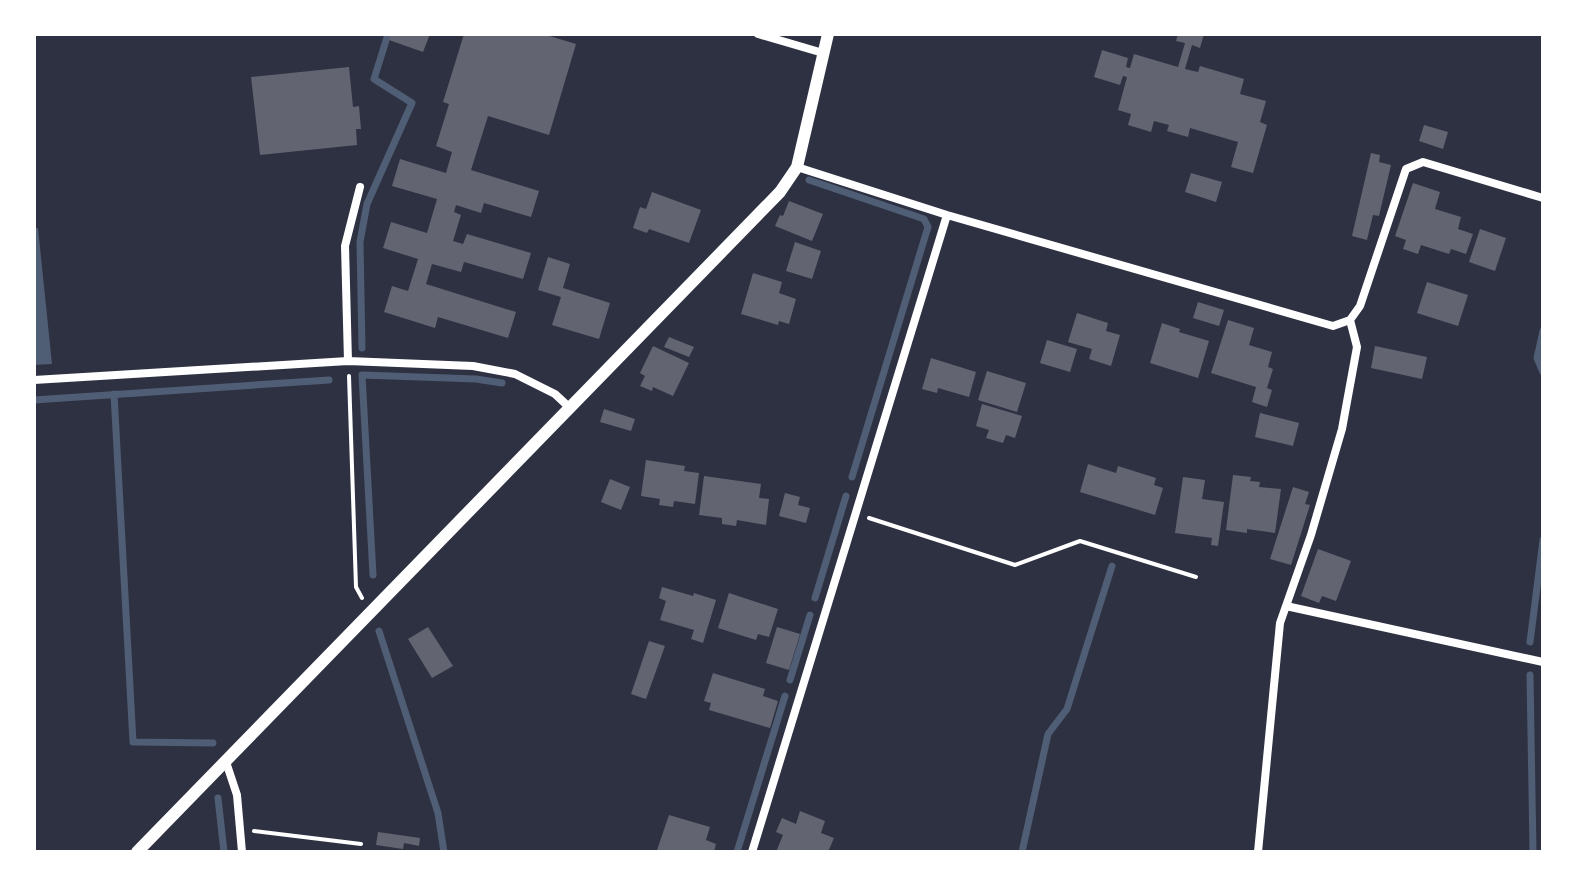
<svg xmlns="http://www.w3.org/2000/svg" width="1577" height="886" viewBox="0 0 1577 886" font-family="Figtree,sans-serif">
  <rect width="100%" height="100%" fill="#2d3142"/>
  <!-- water -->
  <path fill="#4f5d75" d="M38,228L52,364L34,365V229Z"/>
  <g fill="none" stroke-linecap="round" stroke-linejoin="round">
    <!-- stream -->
    <path stroke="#4f5d75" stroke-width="7" d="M809,180L924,219L928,227L852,477
      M1543,331L1537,358L1543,372
      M362,348L360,242L367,204L412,103L374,79L388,34
      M114,394L133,742L213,743
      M34,400L329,380
      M373,575L362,375L476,379L502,383
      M815,598L846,496
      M379,631L438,813L444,852
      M1530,642L1543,540
      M1530,675L1533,852
      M790,680L810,615
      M218,798L224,852
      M737,852L785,696
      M1022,852L1048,734L1067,709L1112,566"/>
  </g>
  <!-- building -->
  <path fill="#626471" d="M391,34H430L423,52L389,40Z
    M464,34H543L576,44L549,135L488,116L471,170L539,191L531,217L484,203L481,213L456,205L454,212L461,215L453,241L463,244L467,234L531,253L523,279L464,262L461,272L432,264L426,284L516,312L508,338L438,317L435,328L384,312L392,286L408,291L418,259L383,248L391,222L427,233L437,199L392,186L400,159L446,173L452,152L436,146L449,104L443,102Z
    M1178,34H1204L1200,48L1192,45L1185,69L1198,72L1200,66L1244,79L1240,94L1266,101L1260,122L1267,125L1253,173L1231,167L1238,142L1190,128L1188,137L1167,131L1169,125L1154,121L1151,132L1128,125L1131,114L1118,110L1127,77L1123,76L1120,85L1094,77L1102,50L1128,58L1126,67L1130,68L1134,54L1178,67L1185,43L1176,41Z
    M349,67L353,107L359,106L361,129H356L357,145L260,155L251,77Z
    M1424,125L1448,132L1443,149L1419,141Z
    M1371,153L1380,155L1379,162L1391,165L1379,216L1373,215L1367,240L1352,236Z
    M1191,173L1222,182L1216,202L1185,192Z
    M1413,183L1440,192L1435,209L1461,217L1458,229L1473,234L1466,254L1451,249L1449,254L1421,245L1418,254L1403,249L1406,240L1395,236Z
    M652,192L701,210L689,243L649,229L647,233L633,228L640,207L646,209Z
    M789,201L823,214L812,241L775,226L780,215L783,216Z
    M1480,229L1506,238L1495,271L1469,262Z
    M795,242L821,251L812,279L786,271Z
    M548,257L570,264L563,288L610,303L599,339L552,325L561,297L538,290Z
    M753,273L782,282L779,293L796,299L789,324L779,321L778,325L741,314Z
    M1427,282L1468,295L1458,326L1417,313Z
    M1198,302L1224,310L1219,326L1193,318Z
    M1077,313L1108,323L1106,331L1120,335L1111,366L1089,359L1092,349L1068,342Z
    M1228,320L1254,328L1249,345L1272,352L1268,367L1273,369L1267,388L1272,390L1267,407L1252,402L1256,387L1211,373Z
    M1162,323L1180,329L1179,332L1209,341L1198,378L1150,363Z
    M669,337L694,347L689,357L664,347Z
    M1047,340L1077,349L1070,372L1040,363Z
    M653,346L689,363L673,396L653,387L652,391L640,386L645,376L640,373Z
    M1375,346L1427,357L1422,379L1371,368Z
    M931,358L976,372L969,397L938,388L937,393L922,389Z
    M987,371L1026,383L1017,412L978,400Z
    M982,404L1022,416L1015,438L1006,435L1003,443L986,438L989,430L976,426Z
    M604,409L635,419L631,431L600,422Z
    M1260,413L1299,423L1293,446L1255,437Z
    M646,460L685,466L684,471L699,473L695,504L674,501L673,507L659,505L660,499L641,496Z
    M1088,464L1116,473L1118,466L1156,478L1154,485L1163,488L1155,515L1080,492Z
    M1233,475L1251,477L1250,481L1260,482L1259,487L1281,489L1275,533L1247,529V533L1226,530Z
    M704,476L761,484L759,498L769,499L766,525L737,520L736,526L722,524V518L699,515Z
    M1183,477L1205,480L1202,499L1224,502L1218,546L1211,545L1212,538L1175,533Z
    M610,479L630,487L621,510L601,502Z
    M1293,487L1309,492L1305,504L1310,505L1291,565L1270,559Z
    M785,493L800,497L798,505L810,508L806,523L779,516Z
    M1318,549L1351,561L1336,601L1322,596L1319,603L1301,596Z
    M662,587L693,596L694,593L716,600L703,643L691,639L694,630L660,620L666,601L659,598Z
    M729,593L778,609L769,637L758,634L756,640L718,628Z
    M428,627L453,666L432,678L408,639Z
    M777,627L800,634L789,670L766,663Z
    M649,641L665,646L646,699L631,694Z
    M713,673L765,689L763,696L778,701L770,728L709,710L711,703L704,701Z
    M800,811L825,821L821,833L834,838L828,852H776L783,835L776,832L782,818L796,824Z
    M669,815L710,827L706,840L716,844L714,852H663L657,850Z
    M378,832L420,838L419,846L404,843L403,849L376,845Z"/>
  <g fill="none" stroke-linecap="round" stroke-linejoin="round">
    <!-- path -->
    <path stroke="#fff" stroke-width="4" d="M349,376L356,587L362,598
      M869,518L1015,565L1080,541L1196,577
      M254,831L361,844"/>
    <!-- minor -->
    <path stroke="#fff" stroke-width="8" d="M758,34L823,53
      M797,167L947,215L1333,326L1350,320L1360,306L1406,169L1423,162L1543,198
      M348,361L345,246L360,187
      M34,380L348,361L473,366L515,374L555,394L570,408
      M1286,606L1543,662
      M226,762L237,795L242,852
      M752,852L947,215
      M1258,852L1280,623L1311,535L1342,429L1357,347L1350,320"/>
    <!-- tertiary -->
    <path stroke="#fff" stroke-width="12" d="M137,852L780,192L797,167L828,34"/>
  </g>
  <!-- border -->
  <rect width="1577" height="886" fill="none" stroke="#ffffff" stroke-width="72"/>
</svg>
